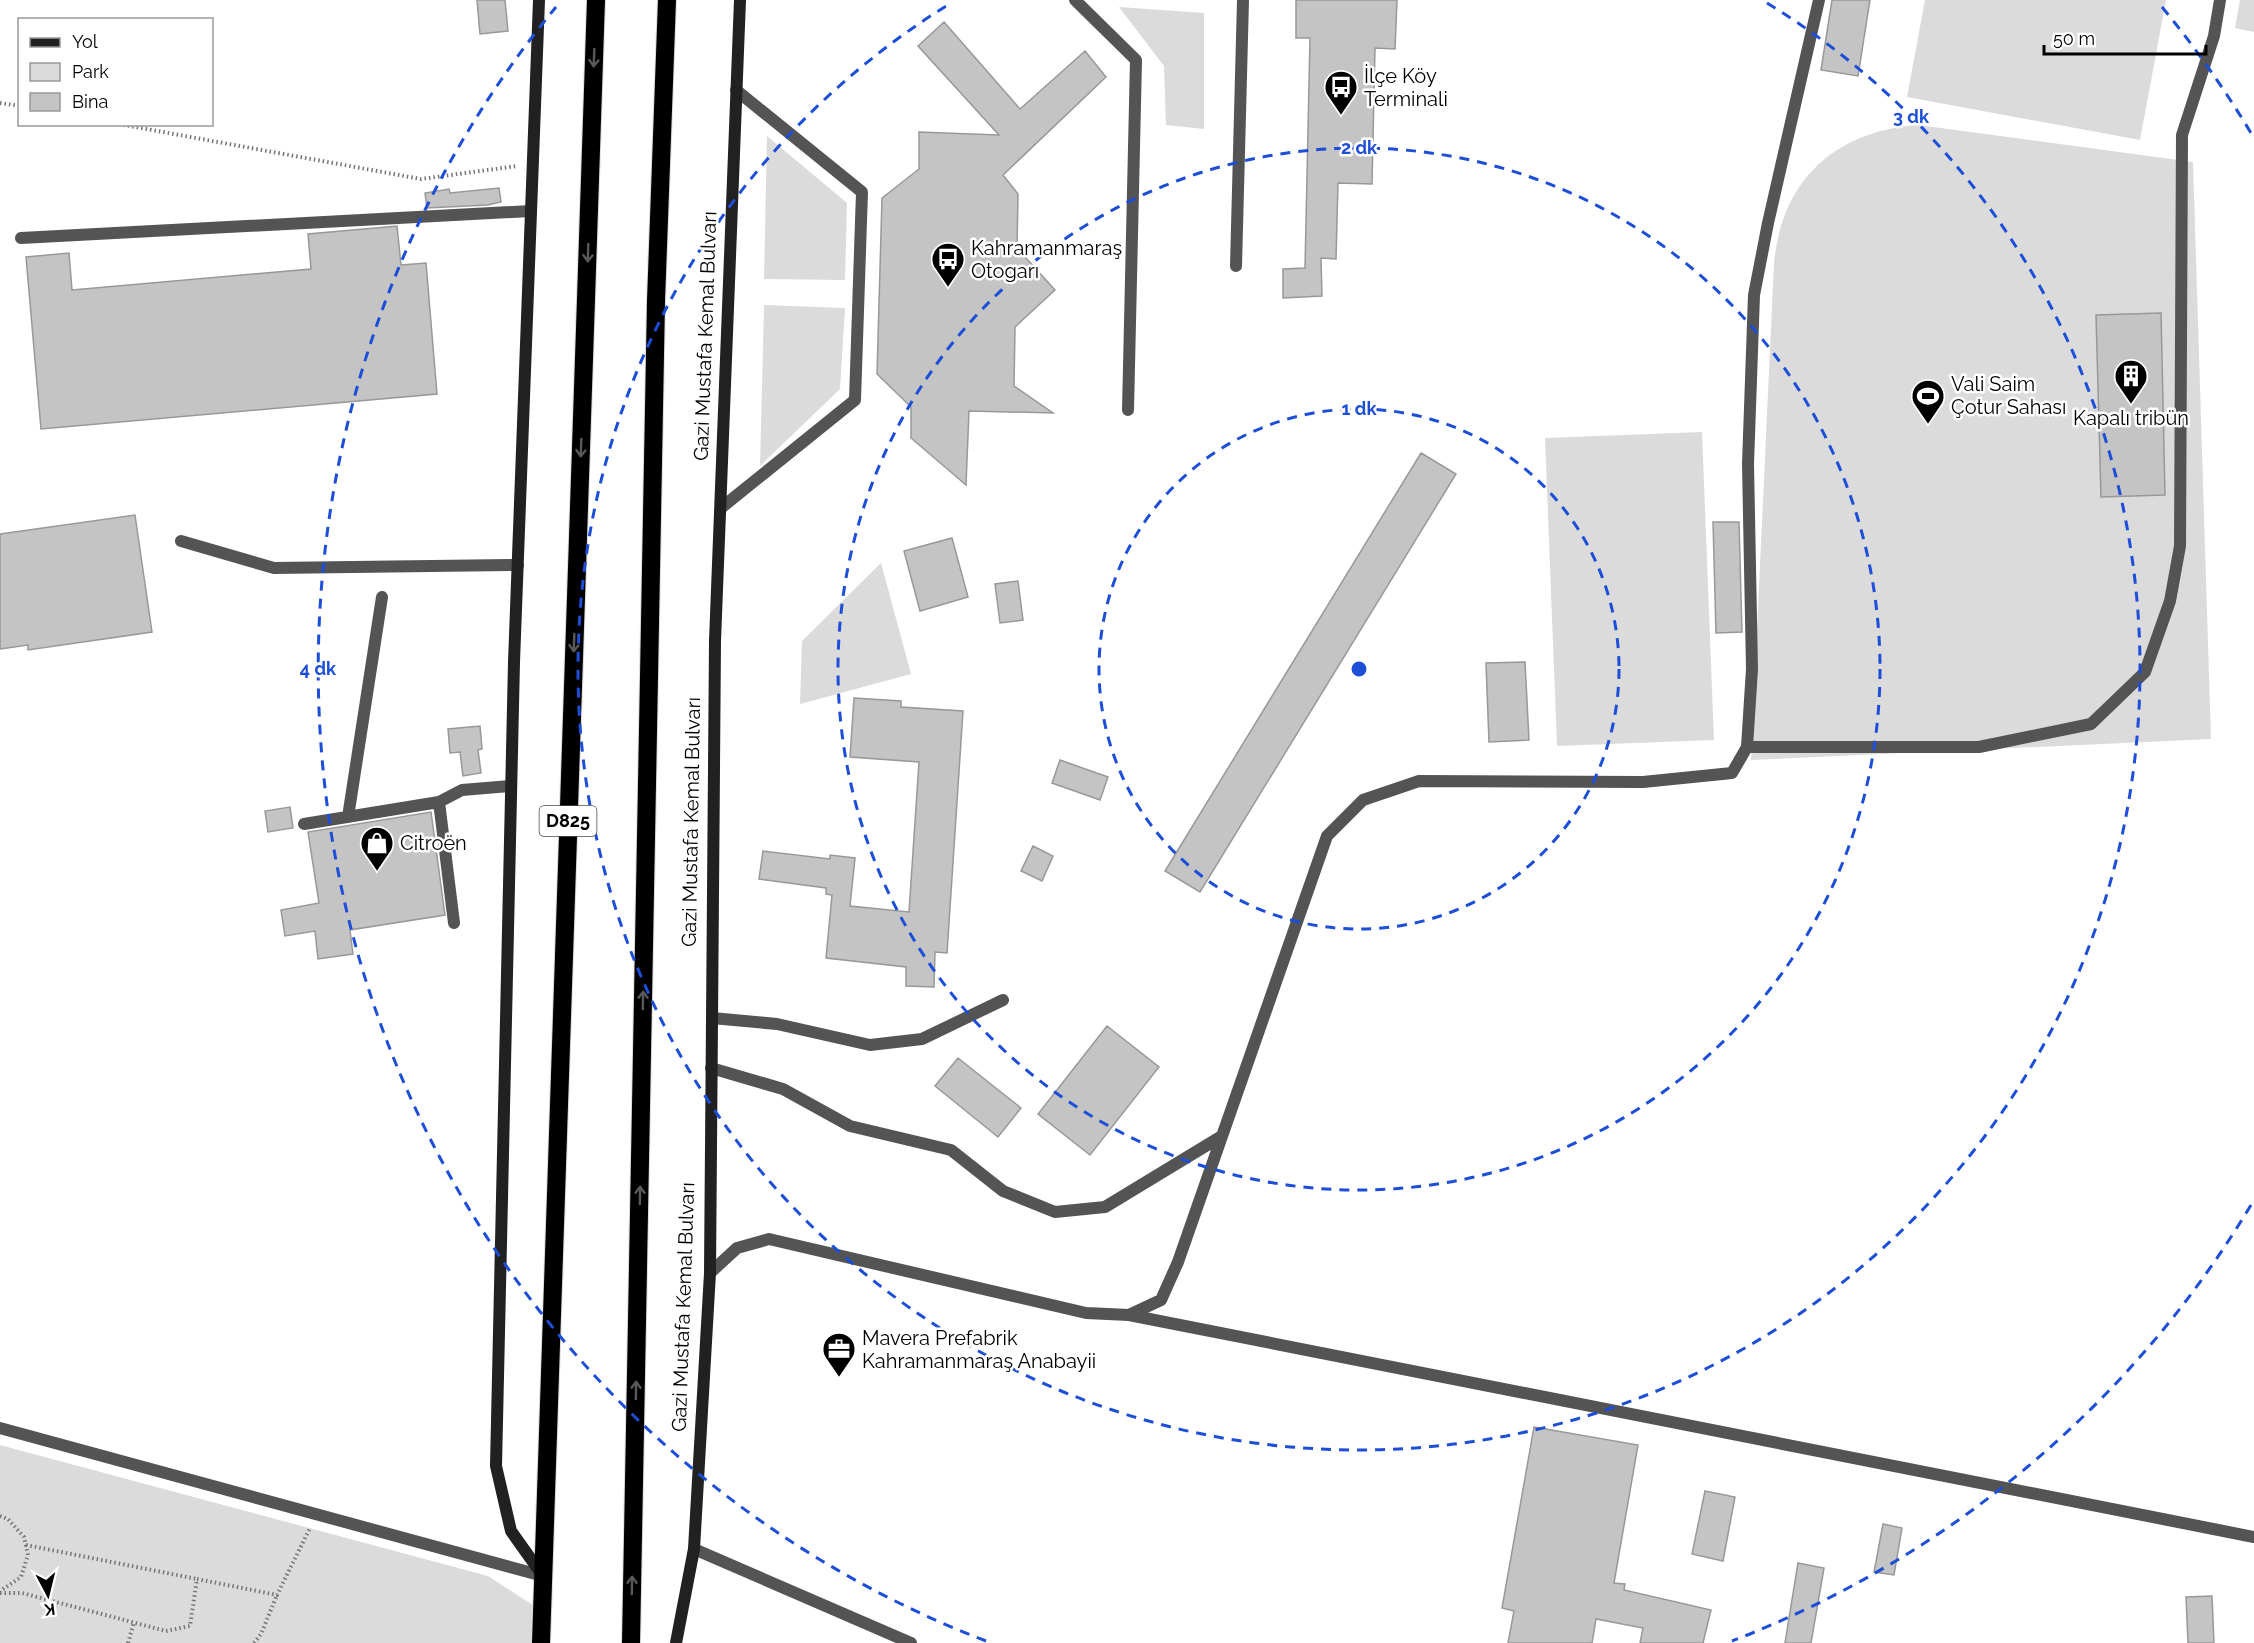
<svg xmlns="http://www.w3.org/2000/svg" width="2254" height="1643" viewBox="0 0 2254 1643" font-family="Raleway,sans-serif">
  <rect width="100%" height="100%" fill="#fff"/>
  <!-- green -->
  <path fill="#dbdbdb" d="M1925,0H2166L2140,140L1907,97Z
    M2240,0H2254V32L2235,28Z
    M1119,7L1204,13V129L1166,125L1164,66Z
    M1918,125L2193,162L2211,739L1751,760L1774,263C1782,180 1835,131 1918,125Z
    M767,136L847,203L845,280L764,279Z
    M764,305L845,308L840,389L760,466Z
    M1702,432L1714,740L1557,746L1545,438Z
    M881,563L911,674L800,704L802,641Z
    M0,1445L488,1576L533,1605V1643H0Z"/>
  <!-- building -->
  <path fill="#c4c4c4" stroke="#989898" stroke-width="1.5" d="M477,0H505L508,31L480,34Z
    M1296,0H1397L1395,49L1375,48L1372,184L1338,183L1336,259L1321,258L1322,296L1283,298V269L1305,268L1310,38H1296Z
    M1832,0H1870L1858,76L1821,70Z
    M944,22L1020,109L1085,51L1106,77L1003,175L1018,194L1017,248L1055,290L1015,327L1014,386L1053,413L969,411L966,485L911,438V407L877,374L882,198L919,169V132L999,135L918,46Z
    M499,188L501,202L488,205L427,208L425,193L449,189L450,193Z
    M397,226L401,265L426,263L437,394L41,429L26,257L69,253L72,290L311,269L308,234Z
    M2161,313L2165,495L2101,497L2096,315Z
    M1421,453L1456,474L1200,892L1165,871Z
    M135,515L152,632L28,650V645L0,649V534Z
    M1713,522H1739L1742,632L1716,633Z
    M952,538L968,597L920,611L904,551Z
    M1018,581L1023,620L1000,623L995,584Z
    M1525,662L1529,740L1489,742L1486,663Z
    M854,698L901,701V707L963,711L947,953L935,952L934,987L906,986V967L826,958L832,895L826,894V888L759,879L763,851L830,859V855L855,858L850,906L909,912L919,762L850,757Z
    M480,726L482,749L478,750L481,773L463,776L460,752L450,753L448,729Z
    M1060,760L1108,777L1100,800L1052,783Z
    M290,807L293,828L268,832L265,811Z
    M431,812L445,915L350,930L353,954L318,959L315,931L285,936L281,910L319,903L308,832Z
    M1033,846L1053,856L1042,881L1021,871Z
    M1107,1026L1159,1067L1090,1155L1038,1114Z
    M958,1058L1021,1108L998,1137L935,1086Z
    M1534,1427L1638,1445L1614,1583L1625,1584L1624,1590L1711,1610L1703,1643H1640L1643,1628L1596,1619L1592,1643H1508L1514,1611L1502,1608Z
    M1705,1491L1735,1497L1723,1561L1692,1554Z
    M1883,1524L1902,1528L1894,1575L1874,1572Z
    M1798,1563L1824,1568L1811,1643H1785Z
    M2212,1596L2214,1643H2188L2186,1597Z"/>
  <g fill="none" stroke-linecap="round" stroke-linejoin="round">
    <!-- highway casing -->
    <g stroke="#dbdbdb" stroke-width="20">
      <path id="highway" d="M541,1643L596,0
        M631,1643L656,301L667,0"/>
    </g>
    <!-- path -->
    <path stroke="#767676" stroke-width="4" stroke-dasharray="1.5 3" stroke-linecap="butt" d="M0,103L20,106
      M119,124L421,179L517,166
      M0,1516L8,1519L24,1537L28,1555L21,1577L0,1591
      M26,1545L197,1579
      M0,1593H22L166,1631L190,1626L197,1579L277,1595L310,1528
      M128,1643L134,1622
      M254,1643L261,1634L277,1595"/>
    <!-- lane -->
    <path stroke="#545454" stroke-width="12" d="M1075,0L1136,60L1128,410
      M21,238L531,211
      M1236,266L1243,0
      M721,508L855,400L862,192L736,90
      M181,541L274,568L518,565
      M1747,747L1752,669L1748,464L1754,295L1768,223L1819,0
      M439,802L454,923
      M348,817L382,597
      M304,824L439,802L462,790L511,786
      M711,1068L783,1089L850,1126L951,1150L1003,1191L1055,1212L1105,1207L1222,1136
      M710,1273L737,1248L769,1239L1086,1313L1129,1315L1161,1300L1178,1262L1327,836L1363,800L1419,781L1643,782L1732,773L1747,747H1979L2091,724L2145,672L2170,601L2180,546L2182,135L2214,36L2220,0"/>
    <!-- street -->
    <path stroke="#545454" stroke-width="12" d="M712,1018L777,1024L870,1045L922,1039L1003,1000
      M1129,1315L2254,1537
      M0,1428L543,1576
      M694,1549L911,1643"/>
    <!-- secondary -->
    <path stroke="#212121" stroke-width="12" d="M539,0L514,662L496,1466L511,1531L543,1576
      M676,1643L694,1549L710,1273L715,641L740,0"/>
    <!-- highway -->
    <use href="#highway" stroke="#000" stroke-width="18"/>
  </g>
  <!-- one-way arrows -->
  <defs><path id="oneway-shaft" d="M-6 0H5M1.5-3L5.5 0L1.5 3" fill="none" stroke-width="1.6" stroke-linecap="round" stroke-linejoin="round" transform="scale(1.5)"/></defs>
  <g stroke="#595959">
    <use href="#oneway-shaft" transform="translate(594 58) rotate(92)"/>
    <use href="#oneway-shaft" transform="translate(588 253) rotate(92)"/>
    <use href="#oneway-shaft" transform="translate(581 448) rotate(92)"/>
    <use href="#oneway-shaft" transform="translate(574 643) rotate(92)"/>
    <use href="#oneway-shaft" transform="translate(643 1000) rotate(-89)"/>
    <use href="#oneway-shaft" transform="translate(640 1195) rotate(-89)"/>
    <use href="#oneway-shaft" transform="translate(636 1390) rotate(-89)"/>
    <use href="#oneway-shaft" transform="translate(632 1585) rotate(-89)"/>
  </g>
  <!-- distance rings -->
  <g fill="none" stroke="#1d4ed8" stroke-width="3" stroke-dasharray="10 8">
    <circle cx="1359" cy="669" r="260"/>
    <circle cx="1359" cy="669" r="521"/>
    <path d="M1767 3A781 781 0 1 1 951 3"/>
    <path d="M2251 1205A1041 1041 0 0 1 1732 1641M986 1641A1041 1041 0 0 1 556 7M2162 7A1041 1041 0 0 1 2251 133"/>
  </g>
  <!-- icons -->
  <defs>
    <g id="bus-pin" transform="scale(1.725)"><path d="M0 17L-7.5 6A9.5 9.5 0 1 1 7.5 6Z" fill="#000" stroke="#fff"/><path d="M-5-6H5V4H4V6H2V4H-2V6H-4V4H-5ZM-3.5-4V0h7V-4ZM-3.5 1.2v1.5H-2V1.2ZM2 1.2v1.5H3.5V1.2Z" fill="#fff"/></g>
    <g id="building-pin" transform="scale(1.725)"><path d="M0 17L-7.5 6A9.5 9.5 0 1 1 7.5 6Z" fill="#000" stroke="#fff"/><path d="M-4-6H4V6H1V3H-1V6H-4ZM-2.5-4.3h1.7v1.8h-1.7ZM.8-4.3h1.7v1.8H.8ZM-2.5-1h1.7V.8h-1.7ZM.8-1h1.7V.8H.8Z" fill="#fff"/></g>
    <g id="stadium-pin" transform="scale(1.725)"><path d="M0 17L-7.5 6A9.5 9.5 0 1 1 7.5 6Z" fill="#000" stroke="#fff"/><path d="M0-5a6.5 5 0 1 0 0 10a6.5 5 0 1 0 0-10ZM-3.5-1.8h7v3.6h-7Z" fill="#fff"/></g>
    <g id="shop-pin" transform="scale(1.725)"><path d="M0 17L-7.5 6A9.5 9.5 0 1 1 7.5 6Z" fill="#000" stroke="#fff"/><path d="M-5-2.5h2.3a2.7 3.5 0 0 1 5.4 0H5L5.5 6h-11ZM-1.5-2.5h3a1.5 2.3 0 0 0-3 0Z" fill="#fff"/></g>
    <g id="office-pin" transform="scale(1.725)"><path d="M0 17L-7.5 6A9.5 9.5 0 1 1 7.5 6Z" fill="#000" stroke="#fff"/><path d="M-6-3h4V-5.5h4V-3h4V5H-6ZM-1-4.5V-3h2v-1.5ZM-6 0V1H6V0Z" fill="#fff"/></g>
  </defs>
  <g fill-rule="evenodd">
    <use href="#bus-pin" x="1341" y="87"/>
    <use href="#bus-pin" x="948" y="259"/>
    <use href="#building-pin" x="2131" y="376"/>
    <use href="#stadium-pin" x="1928" y="396"/>
    <use href="#shop-pin" x="377" y="843"/>
    <use href="#office-pin" x="839" y="1349"/>
  </g>
  <g text-anchor="middle" stroke-width="5" stroke-linejoin="round" paint-order="stroke">
    <!-- shield labels -->
    <rect fill="#fff" stroke="#4c4c4c" stroke-width="1.5" x="539.5" y="806" width="57" height="30" rx="4.5"/>
    <g font-size="18" font-weight="bold" fill="#000">
      <text x="568" y="827">D825</text>
    </g>
    <!-- poi labels -->
    <g font-size="20" fill="#000" stroke="#fff" text-anchor="start">
      <text x="1364" y="83">İlçe Köy<tspan x="1364" dy="23">Terminali</tspan></text>
      <text x="971" y="255">Kahramanmaraş<tspan x="971" dy="23">Otogarı</tspan></text>
      <text x="1951" y="391">Vali Saim<tspan x="1951" dy="23">Çotur Sahası</tspan></text>
      <text x="2131" y="425" text-anchor="middle">Kapalı tribün</text>
      <text x="400" y="850">Citroën</text>
      <text x="862" y="1345">Mavera Prefabrik<tspan x="862" dy="23">Kahramanmaraş Anabayii</tspan></text>
    </g>
    <!-- street labels -->
    <g font-size="20" fill="#000" stroke="#fff">
      <text transform="translate(705 336) rotate(-88)" y="7">Gazi Mustafa Kemal Bulvarı</text>
      <text transform="translate(691 822) rotate(-89)" y="7">Gazi Mustafa Kemal Bulvarı</text>
      <text transform="translate(683 1307) rotate(-88)" y="7">Gazi Mustafa Kemal Bulvarı</text>
    </g>
  </g>
  <circle cx="1359" cy="669" r="9" fill="#1d4ed8" stroke="#fff" stroke-width="3"/>
  <g font-size="18" text-anchor="middle" font-weight="bold" fill="#1d4ed8" stroke="#fff" stroke-width="5" stroke-linejoin="round" paint-order="stroke">
    <text x="1911" y="123">3 dk</text>
    <text x="1359" y="154">2 dk</text>
    <text x="1359" y="415">1 dk</text>
    <text x="318" y="675">4 dk</text>
  </g>
  <!-- legend -->
  <rect x="18" y="18" width="195" height="108" fill="#ffffff" stroke="#999999" stroke-width="1.5"/>
  <rect x="30" y="38" width="30" height="9" fill="#212121" stroke="#999999" stroke-width="1.5"/>
  <text x="72" y="48" font-size="18" fill="#000000">Yol</text>
  <rect x="30" y="63" width="30" height="18" fill="#dbdbdb" stroke="#999999" stroke-width="1.5"/>
  <text x="72" y="78" font-size="18" fill="#000000">Park</text>
  <rect x="30" y="93" width="30" height="18" fill="#c4c4c4" stroke="#999999" stroke-width="1.5"/>
  <text x="72" y="108" font-size="18" fill="#000000">Bina</text>
  <!-- north arrow -->
  <g transform="translate(48 1595) rotate(173)" stroke="#ffffff" stroke-width="4.5" paint-order="stroke">
  <path d="M0-4.5L10 22L0 15L-10 22Z" fill="#000000"/>
  <text y="-9" font-size="16" font-weight="bold" text-anchor="middle" fill="#000000">K</text>
  </g>
  <!-- scale -->
  <path d="M2044 45v9h162v-9" fill="none" stroke="#000000" stroke-width="3"/>
  <text x="2053" y="45" font-size="18" fill="#000000" stroke="#ffffff" stroke-width="4.5" paint-order="stroke">50 m</text>
</svg>
